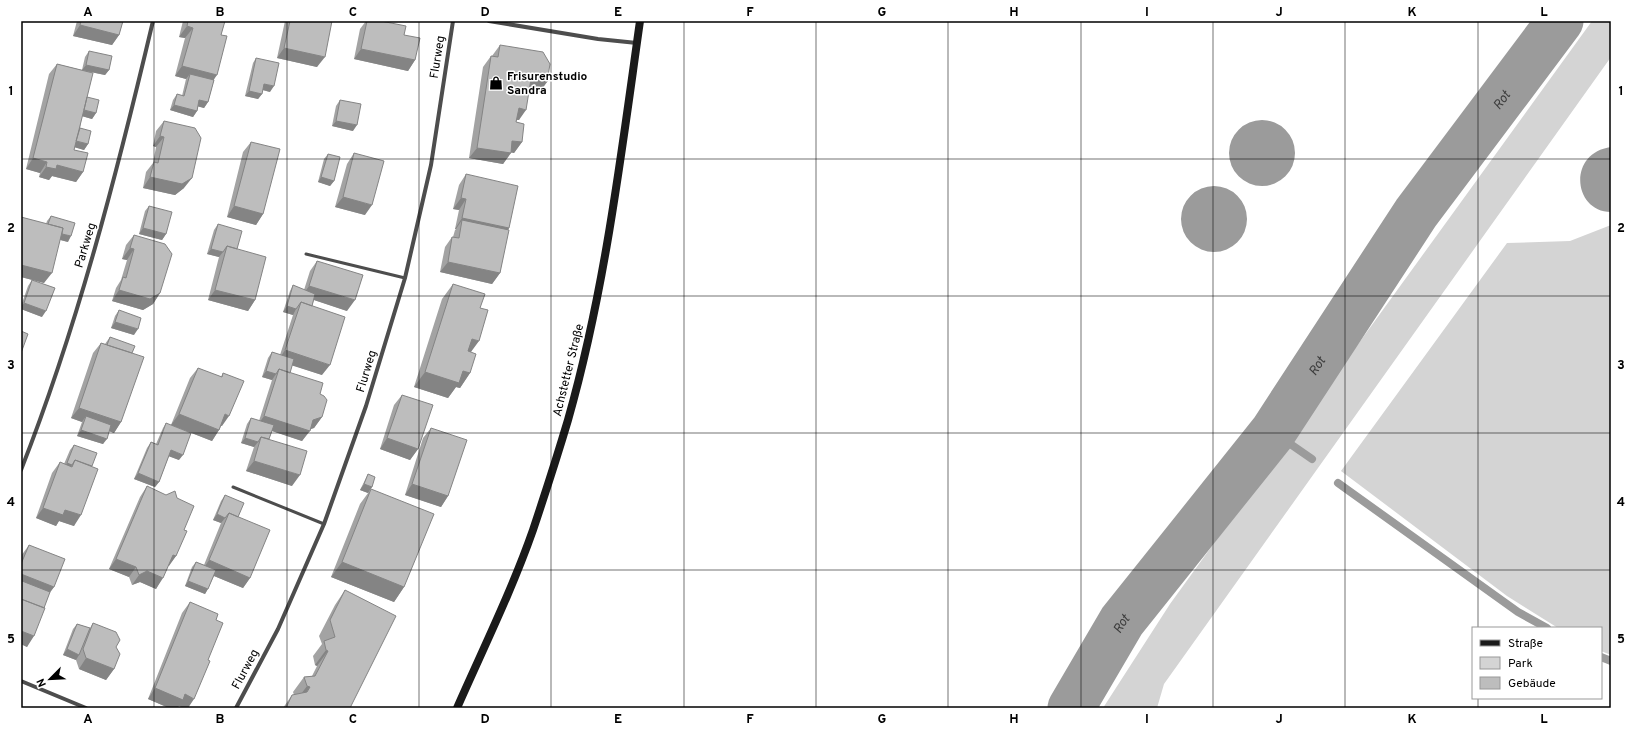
<svg xmlns="http://www.w3.org/2000/svg" width="1632" height="729" viewBox="0 0 1632 729" font-family="Overpass,sans-serif">
  <rect width="100%" height="100%" fill="#fff"/>
  <!-- green -->
  <path fill="#d4d4d4" d="M1592,21H1611V57L1164,684L1157,708H1103L1170,604Z
    M1611,225V655L1601,651V628H1558L1507,596L1341,471L1507,243L1570,241Z"/>
  <!-- water -->
  <path fill="#9b9b9b" d="M1229 153a33 33 0 1 1 66 0a33 33 0 1 1-66 0Z
    M1611,147V212C1573,212 1567,153 1611,147Z
    M1181 219a33 33 0 1 1 66 0a33 33 0 1 1-66 0Z"/>
  <g fill="none" stroke-linecap="round" stroke-linejoin="round">
    <!-- stream -->
    <path stroke="#9b9b9b" stroke-width="8" d="M1273,432L1312,459
      M1338,483L1518,612L1547,628
      M1601,657L1611,661"/>
    <!-- river -->
    <path stroke="#9b9b9b" stroke-width="47" id="s1" d="M1071,708L1122,621L1273,432L1416,213L1560,21"/>
    <!-- lane -->
    <path stroke="#4d4d4d" stroke-width="3" d="M306,254L405,278
      M233,487L324,524"/>
    <!-- street -->
    <path stroke="#4d4d4d" stroke-width="4" d="M489,21L598,39L637,43
      M21,470C78,325 117,173 153,21
      M21,681L86,708
      M236,708L278,629L324,524L366,406L405,278L431,165L453,21"/>
    <!-- secondary -->
    <path stroke="#1a1a1a" stroke-width="8" d="M457,708C483,649 512,590 533,530C545,494 557,457 568,420C605,290 621,155 640,21"/>
  </g>
  <!-- wall -->
  <path fill="#a3a3a3" d="M77,21H123L119,35L112,45L73,36Z
    M183,21H225L221,35L214,80L208,102L204,108L198,106L197,111L193,117L170,110L173,100L177,94L182,96L186,79L175,76L185,38L179,37Z
    M285,21H332L317,67L277,58Z
    M366,21L404,35L415,60L408,71L354,59L360,29Z
    M500,45L540,92L529,90L519,120H517L516,122L522,142L514,153L511,152L503,164L469,158L483,67L491,56H492Z
    M89,51L109,70L105,75L90,72L87,97L96,113L92,119L82,116L80,128L88,144L84,150L75,147L74,150L83,172L76,182L52,176L49,180L39,177L40,173L26,169L49,74L57,64L82,70L85,57Z
    M256,58L270,92L262,90V94L258,99L245,96L253,63Z
    M340,100L353,131L332,126L336,106Z
    M164,121L184,188L175,195L143,188L146,172L153,163L156,147L153,146L156,131Z
    M251,142L263,214L256,225L227,217L243,152Z
    M354,153L365,215L335,207L347,164Z
    M328,154L334,181L330,186L318,182L324,159Z
    M466,174L509,228L508,230L500,273L492,284L440,272L445,247L452,237H453L455,230L456,229H455L459,210L453,209L459,185Z
    M149,206L166,234L162,240L139,234L145,211Z
    M51,216L68,242L60,240L44,283L21,277V217L46,224L47,221Z
    M218,224L237,249L255,300L248,311L208,300L219,257L207,254L214,230Z
    M134,235L160,293L153,304L143,310L112,301L116,288L121,280L127,260L122,259L126,245Z
    M317,261L347,311L314,300L312,306L322,375L292,365L290,373L320,394L322,417L314,428L310,429L302,441L272,431L269,439L292,486L246,471L254,447L241,443L247,424L251,418L259,421L272,380L262,377L268,358L272,352L280,355L293,315L283,312L290,291L293,285L304,290L310,271Z
    M32,280L42,317L21,309V306L28,286Z
    M453,284L480,308L471,352L470,373L460,388L456,387L448,398L414,387L442,299Z
    M119,310L134,335L111,328L115,316Z
    M110,337L132,353L121,422L114,433L109,431L103,444L77,436L82,422L71,418L93,353L101,343L105,344Z
    M198,368L221,377L223,373L222,426H221L219,430L212,441L171,425L190,378Z
    M402,395L418,449L410,460L380,449L394,405Z
    M166,423L179,460L169,456L159,482L155,487L134,479L147,448L151,442L156,444L163,428Z
    M431,428L448,496L441,507L405,495L423,438Z
    M74,445L92,466L74,526L59,521L56,526L36,518L52,473L60,462L64,464L70,450Z
    M368,474L372,487L368,493L360,490Z
    M147,486L184,530L176,556L168,566L156,589L140,582L132,585L129,577L109,569L140,497Z
    M371,489L404,587L394,602L331,577L360,504Z
    M225,495L238,517L250,578L243,588L214,576L205,594L185,586L192,567L196,562L204,565L221,523L213,520L221,501Z
    M29,545L54,587L50,592L27,647L21,644V556Z
    M345,590L350,708H283L292,695H294L293,692L304,677L312,676L317,666L315,665L313,656L322,644L319,636L335,605Z
    M190,602L216,620L188,708H184L179,706L177,708H169L148,699L182,613Z
    M93,623L116,647L114,669L106,680L79,669L76,660L63,655L73,629L77,624L90,628Z"/>
  <!-- shaded-wall -->
  <path fill="#848484" d="M80,25L119,35L112,45L73,36Z
    M187,26L193,28L185,38L179,37Z
    M284,48L325,57L317,67L277,58Z
    M361,49L415,60L408,71L354,59Z
    M86,65L109,70L105,75L82,70Z
    M182,66L217,75L210,85L190,74L186,79L175,76Z
    M531,79L547,82L540,92L524,89Z
    M264,84L274,86L270,92L260,89Z
    M249,91L262,94L258,99L245,96Z
    M199,100L208,102L204,108L196,106Z
    M174,105L197,111L193,117L170,110Z
    M519,108L526,110L519,120L511,119Z
    M82,110L96,113L92,119L78,115Z
    M336,121L357,125L353,131L332,126Z
    M160,136L164,137L156,147L153,146Z
    M74,141L88,144L84,150L70,146Z
    M512,141L522,142L514,153L505,151Z
    M477,148L511,153L503,164L469,158Z
    M33,158L47,162L40,173L26,169Z
    M57,165L83,172L76,182L52,176L49,180L39,177L46,167Z
    M150,177L192,178L184,188L175,195L143,188Z
    M321,177L334,181L330,186L318,182Z
    M343,197L372,205L365,215L335,207Z
    M461,198L466,199L459,210L453,209Z
    M234,206L263,214L256,225L227,217Z
    M462,218L509,228L502,239L462,220L456,229H455Z
    M143,228L166,234L162,240L139,234Z
    M47,230L71,236L68,242L43,235Z
    M130,248L134,249L127,260L122,259Z
    M211,249L223,252L219,257L207,254Z
    M448,262L500,273L492,284L440,272Z
    M21,265L52,273L44,283L21,277Z
    M309,286L355,300L347,311L302,296Z
    M119,290L160,293L153,304L143,310L112,301Z
    M215,290L255,300L248,311L208,300Z
    M24,303L46,311L42,317L21,309V307Z
    M287,306L296,309L293,315L283,312Z
    M115,322L138,329L134,335L111,328Z
    M472,339L479,341L468,356L461,354Z
    M285,350L330,365L322,375L278,361Z
    M266,371L276,374L272,380L262,377Z
    M463,371L470,373L460,388L456,387L448,398L414,387L425,372Z
    M79,408L121,422L114,433L84,422L86,416L82,422L71,418Z
    M179,414L219,430L212,441L171,425Z
    M225,414L229,416L222,426L218,424Z
    M264,416L313,420L322,417L314,428L308,430L310,431L302,441L257,426Z
    M81,430L107,439L103,444L77,436Z
    M245,438L258,442L254,447L241,443Z
    M387,438L418,449L410,460L380,449Z
    M171,450L183,455L179,460L168,456Z
    M254,461L300,475L292,486L246,471Z
    M67,463L72,465L68,471L63,469Z
    M138,473L159,482L155,487L134,479Z
    M364,484L372,487L368,493L360,490Z
    M412,484L448,496L441,507L405,495Z
    M43,508L65,510L81,515L74,526L59,521L56,526L36,518Z
    M217,514L225,518L221,523L213,520Z
    M173,555L176,556L169,566L166,565Z
    M116,559L136,567L129,577L109,569Z
    M209,560L250,578L243,588L202,571Z
    M342,562L404,587L394,602L331,577Z
    M147,571L163,578L156,589L140,582L132,585L139,575Z
    M21,574L54,587L46,598L22,581L21,582Z
    M188,581L208,589L205,594L185,586Z
    M21,631L34,636L27,647L21,644Z
    M67,649L79,655L76,660L63,655Z
    M326,650L328,651L317,666L315,665Z
    M86,658L114,669L106,680L79,669Z
    M307,686L310,687L299,703L296,701Z
    M155,688L185,694L194,699L188,708H184L179,706L177,708H169L148,699Z"/>
  <!-- building -->
  <path fill="#bdbdbd" stroke="#848484" d="M81,21H123L119,35L80,25Z
    M188,21H225L221,35L227,36L217,75L182,66L193,28L187,26Z
    M290,21H332L325,57L284,48Z
    M367,21H381L406,26L404,35L420,38L415,60L361,49Z
    M500,45L543,52L550,64L547,82L531,79L526,110L519,108L516,122L524,124L522,142L512,141L511,153L477,148L491,56L498,57Z
    M89,51L112,56L109,70L86,65Z
    M256,58L279,63L274,86L264,84L262,94L249,91Z
    M57,64L93,73L74,150L88,153L83,172L57,165L56,169L46,167L47,162L33,158Z
    M190,74L214,80L208,102L199,100L197,111L174,105L177,94L184,96Z
    M87,97L99,100L96,113L84,110Z
    M340,100L361,104L357,125L336,121Z
    M164,121L195,128L201,138L192,178L182,184L150,177L154,162L158,163L164,137L160,136Z
    M80,128L91,131L88,144L76,141Z
    M251,142L280,149L263,214L234,206Z
    M354,153L384,161L372,205L343,197Z
    M328,154L340,157L334,181L321,177Z
    M466,174L518,186L509,228L462,218L466,199L461,198Z
    M149,206L172,212L166,234L143,228Z
    M51,216L75,223L71,236L62,234L63,228L48,224Z
    M21,217L63,228L52,273L21,265Z
    M462,220L509,230L500,273L448,262L452,237L459,238Z
    M218,224L242,231L237,249L227,246L223,252L211,249Z
    M134,235L165,244L172,254L160,293L150,299L119,290L123,277L126,278L134,249L130,248Z
    M227,246L266,257L255,300L215,290Z
    M317,261L363,275L355,300L309,286Z
    M32,280L55,288L46,311L24,303Z
    M453,284L485,294L480,308L488,310L479,341L472,339L468,351L476,354L470,373L463,371L459,383L425,372Z
    M293,285L315,294L312,306L301,302L296,309L287,306Z
    M301,302L345,317L330,365L285,350Z
    M119,310L141,318L138,329L115,322Z
    M21,331L28,334L21,353Z
    M110,337L135,346L132,353L107,345Z
    M101,343L144,357L121,422L79,408Z
    M272,352L294,359L290,373L279,369L276,374L266,371Z
    M198,368L222,377L223,373L244,381L229,416L225,414L219,430L179,414Z
    M279,369L323,383L320,394L324,396L327,400L322,417L313,420L310,431L264,416Z
    M402,395L433,405L418,449L387,438Z
    M86,416L111,425L107,439L81,430Z
    M251,418L274,425L269,439L261,437L258,442L245,438Z
    M166,423L191,433L183,455L171,450L159,482L138,473L151,442L158,445Z
    M431,428L467,440L448,496L412,484Z
    M261,437L307,451L300,475L254,461Z
    M74,445L97,453L92,466L75,460L72,465L67,463Z
    M75,460L98,469L81,515L65,510L63,515L43,508L60,462L72,467Z
    M368,474L375,477L372,487L364,484Z
    M147,486L166,495L175,491L177,498L194,506L184,530L187,531L176,556L173,555L163,578L147,571L139,575L136,567L116,559Z
    M371,489L434,514L404,587L342,562Z
    M225,495L244,503L238,517L229,513L225,518L217,514Z
    M229,513L270,530L250,578L209,560Z
    M29,545L65,559L54,587L21,574V564Z
    M196,562L216,570L208,589L188,581Z
    M22,581L50,592L44,608L21,599V583Z
    M345,590L396,616L350,708H286L292,695L307,692L310,687L307,686L304,677L315,676L328,651L326,650L324,641L335,637L330,620Z
    M21,599L45,608L34,636L21,631Z
    M190,602L218,614L216,620L223,623L208,660L210,661L194,699L185,694L183,700L155,688Z
    M93,623L116,632L120,640L116,647L120,654L114,669L86,658L83,649Z
    M77,624L90,628L79,655L67,649Z"/>
  <!-- grid -->
  <path fill="none" stroke="#000" stroke-width="1" stroke-opacity="0.55" d="M154,21V708M287,21V708M419,21V708M551,21V708M684,21V708M816,21V708M948,21V708M1081,21V708M1213,21V708M1345,21V708M1478,21V628M21,159H1611M21,296H1611M21,433H1611M21,570H1611M1478,698V708"/>
  <!-- icons -->
  <defs>
    <g id="shop-bare" transform="scale(1.08)"><path d="M-5-2.5h2.3a2.7 3.5 0 0 1 5.4 0H5L5.5 6h-11ZM-1.5-2.5h3a1.5 2.3 0 0 0-3 0Z" fill="#000" stroke="#fff" stroke-width="2.5" paint-order="stroke"/></g>
  </defs>
  <g fill-rule="evenodd">
    <use href="#shop-bare" x="496" y="83"/>
  </g>
  <g text-anchor="middle" stroke-width="3" stroke-linejoin="round" paint-order="stroke">
    <!-- street labels -->
    <g font-size="12" fill="#000" stroke="#fff">
      <text transform="translate(437 57) rotate(-81)" y="4">Flurweg</text>
      <text transform="translate(85 245) rotate(-73)" y="4">Parkweg</text>
      <text transform="translate(568 370) rotate(-76)" y="4">Achstetter Straße</text>
      <text transform="translate(366 371) rotate(-73)" y="4">Flurweg</text>
      <text transform="translate(245 669) rotate(-62)" y="4">Flurweg</text>
    </g>
    <!-- poi labels -->
    <g font-size="12" font-weight="bold" fill="#000" stroke="#fff" text-anchor="start">
      <text x="507" y="80">Frisurenstudio<tspan x="507" dy="14">Sandra</tspan></text>
    </g>
    <!-- water labels -->
    <g font-size="13" font-style="italic" fill="#3c3c3c" stroke="#fff">
      <text dy="5" stroke="none"><textPath href="#s1" startOffset="746">Rot</textPath></text>
      <text dy="5" stroke="none"><textPath href="#s1" startOffset="422">Rot</textPath></text>
      <text dy="5" stroke="none"><textPath href="#s1" startOffset="98">Rot</textPath></text>
    </g>
  </g>
  <!-- border -->
  <rect width="1632" height="729" fill="none" stroke="#ffffff" stroke-width="44"/>
  <!-- legend -->
  <rect x="1472" y="627" width="130" height="72" fill="#ffffff" stroke="#999999"/>
  <rect x="1480" y="640" width="20" height="6" fill="#1a1a1a" stroke="#999999"/>
  <text x="1508" y="647" font-size="12" fill="#000000">Straße</text>
  <rect x="1480" y="657" width="20" height="12" fill="#d4d4d4" stroke="#999999"/>
  <text x="1508" y="667" font-size="12" fill="#000000">Park</text>
  <rect x="1480" y="677" width="20" height="12" fill="#bdbdbd" stroke="#999999"/>
  <text x="1508" y="687" font-size="12" fill="#000000">Gebäude</text>
  <!-- north arrow -->
  <g transform="translate(50 679) rotate(246)" stroke="#ffffff" stroke-width="3" paint-order="stroke">
  <path d="M0-3L7 15L0 10L-7 15Z" fill="#000000"/>
  <text y="-6" font-size="11" font-weight="bold" text-anchor="middle" fill="#000000">N</text>
  </g>
  <rect x="22" y="22" width="1588" height="685" fill="none" stroke="#000" stroke-width="1.5"/>
  <g font-size="13" text-anchor="middle" font-weight="bold" fill="#000">
    <text x="88" y="16">A</text>
    <text x="220" y="16">B</text>
    <text x="353" y="16">C</text>
    <text x="485" y="16">D</text>
    <text x="618" y="16">E</text>
    <text x="750" y="16">F</text>
    <text x="882" y="16">G</text>
    <text x="1014" y="16">H</text>
    <text x="1147" y="16">I</text>
    <text x="1279" y="16">J</text>
    <text x="1412" y="16">K</text>
    <text x="1544" y="16">L</text>
    <text x="11" y="95">1</text>
    <text x="1621" y="95">1</text>
    <text x="11" y="232">2</text>
    <text x="1621" y="232">2</text>
    <text x="11" y="369">3</text>
    <text x="1621" y="369">3</text>
    <text x="11" y="506">4</text>
    <text x="1621" y="506">4</text>
    <text x="11" y="643">5</text>
    <text x="1621" y="643">5</text>
    <text x="88" y="723">A</text>
    <text x="220" y="723">B</text>
    <text x="353" y="723">C</text>
    <text x="485" y="723">D</text>
    <text x="618" y="723">E</text>
    <text x="750" y="723">F</text>
    <text x="882" y="723">G</text>
    <text x="1014" y="723">H</text>
    <text x="1147" y="723">I</text>
    <text x="1279" y="723">J</text>
    <text x="1412" y="723">K</text>
    <text x="1544" y="723">L</text>
  </g>
</svg>
